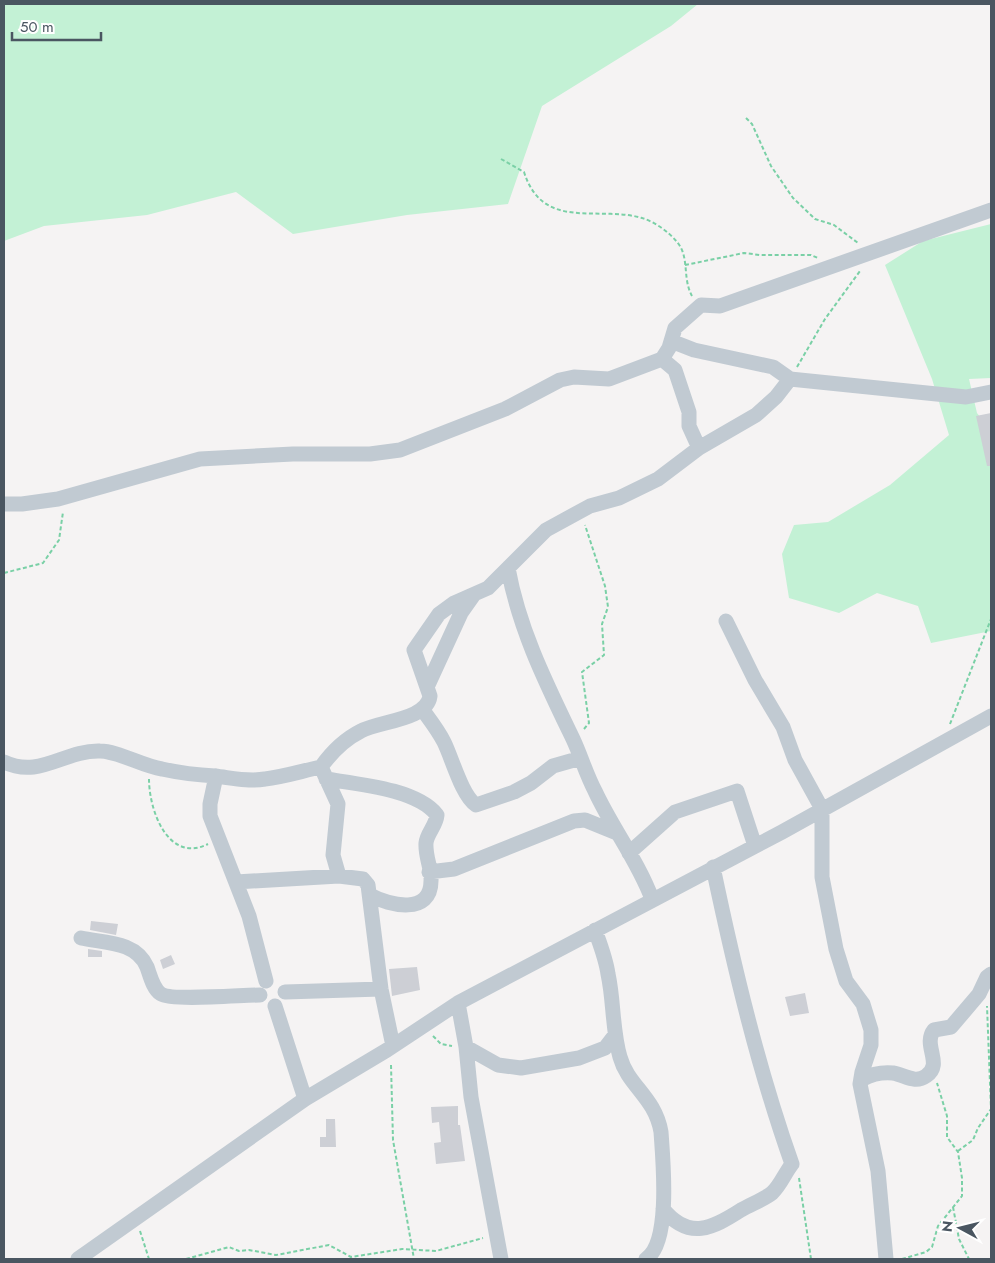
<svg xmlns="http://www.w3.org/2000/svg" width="995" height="1263" viewBox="0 0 995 1263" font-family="Jost,sans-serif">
  <rect width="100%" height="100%" fill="#f5f3f3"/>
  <!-- green -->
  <path fill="#c3f1d5" d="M4,4H698L671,26L542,106L508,204L407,215L293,234L236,192L147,215L44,226L4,241Z
    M991,224V378L969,379L977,413L991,431V631L931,643L918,606L877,593L839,613L789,598L782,554L794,525L828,522L890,485L949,435L932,379L885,265L923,241Z"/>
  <!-- building -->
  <path fill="#cdcfd5" d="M991,413V466H987L976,416Z
    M91,921L118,924L116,935L90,930Z
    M88,949L102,951V957H88Z
    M171,955L175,964L163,969L160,960Z
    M417,967L420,990L392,996L389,969Z
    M805,993L809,1013L790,1016L785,997Z
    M458,1106V1125H460L465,1161L436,1164L434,1143L441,1142L439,1122L432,1123L431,1107Z
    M326,1119H335L336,1147H320V1137H326Z"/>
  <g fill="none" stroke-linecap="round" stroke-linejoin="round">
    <!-- path -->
    <path stroke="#7ad0a6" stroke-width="2" stroke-dasharray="4 2.5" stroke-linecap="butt" d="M746,118L752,124L771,166L793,198L815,219L834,225L858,243
      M501,159L524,172C543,232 598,205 642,218C655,222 669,232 677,242C690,257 682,278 692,296
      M685,265L744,253L760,255H811L818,258
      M797,367L825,319L860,271
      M4,573L43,563L59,540L63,512
      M950,724L991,619
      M584,729L589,723L582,672L604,655L602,624L608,607L605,586L585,525
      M149,779C149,810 168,864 208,844
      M433,1036L441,1044L452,1046
      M391,1065L393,1140L414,1259
      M958,1151L973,1140L978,1128L991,1109L987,1006
      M799,1178L811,1259
      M953,1207L959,1239L969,1259
      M140,1231L149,1259
      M186,1259L229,1247L239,1251L249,1250L276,1255L329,1245L351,1257L402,1249L436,1251L483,1238
      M902,1259L926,1252L932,1247L938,1226L962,1196V1178L958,1152L947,1137V1116L937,1083"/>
    <!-- minor -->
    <path stroke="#c1cad2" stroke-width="15" d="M671,341L694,350L773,367L790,379L966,397L991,392
      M662,359L675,370L689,412V426L699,448
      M4,504H22L58,499L200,459L293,454H370L400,450L505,409L560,380L574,377L609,379L662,359L669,348L675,328L701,305L720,306L991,210
      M508,568C519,629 546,683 573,739C581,756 586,774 595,791C612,828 638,861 652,899
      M726,621L755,680L783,727L795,760L822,809V877L836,949L846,981L863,1004L871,1030V1045L862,1072L860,1084L878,1171L886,1259
      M427,687L461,613L473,596
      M422,709C430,720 438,730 444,742C452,758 462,796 476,805L514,792L531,783L553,766L581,758
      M4,762C40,779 64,750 100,751C118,751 142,766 162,769C180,773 197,775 215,776C232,778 248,782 265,779C283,777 302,771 321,767
      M216,776L210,804V816L249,916L266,981
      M326,779C357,784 417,789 437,815C436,826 427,833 426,843C425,857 432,869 431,881C431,915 390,906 370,895
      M629,853L675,812L737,791L755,846
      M429,872L454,869L574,821L585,820L617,833
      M236,882L339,876
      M595,930C600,944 606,959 608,974C614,1001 612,1030 620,1057C628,1086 655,1097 661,1132C663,1161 671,1243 646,1259
      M81,938C104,943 136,941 147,967C150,975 153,989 161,994C172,1001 242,995 260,995
      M285,992L381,989
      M458,1003L466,1047L471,1097L501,1259
      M275,1006L305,1099
      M393,1046L381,989L368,885L363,879L339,876L333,855L338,804L321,767C331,753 345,739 361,731C379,721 427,720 430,696L414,650L439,614L454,603L488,588L546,530L590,506L619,498L658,479L699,448L756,415L776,397L790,379
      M466,1047L498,1065L521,1068L579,1058L605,1048L615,1035
      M860,1084L863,1079C872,1074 882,1072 893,1073C905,1075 915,1084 926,1076C944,1064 922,1045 934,1030L951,1027L979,994L987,977L991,974
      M663,1209C689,1241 713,1228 741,1210C751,1204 763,1200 772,1193C780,1186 785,1173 792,1164C758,1068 734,967 713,867
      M78,1259L305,1099L387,1050L458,1003L782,832L991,716"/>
  </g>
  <!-- border -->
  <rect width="995" height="1263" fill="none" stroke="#4a5661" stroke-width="10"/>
  <!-- north arrow -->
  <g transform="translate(960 1228) rotate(277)" stroke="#ffffff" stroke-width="4" paint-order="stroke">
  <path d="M0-4L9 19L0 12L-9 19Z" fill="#4a5661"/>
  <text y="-8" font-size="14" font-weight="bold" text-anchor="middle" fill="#4a5661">N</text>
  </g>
  <!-- scale -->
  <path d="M12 32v8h89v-8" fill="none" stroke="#4a5661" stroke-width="2.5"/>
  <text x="20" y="32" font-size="15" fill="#4a5661" stroke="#ffffff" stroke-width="4" paint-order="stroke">50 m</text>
</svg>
